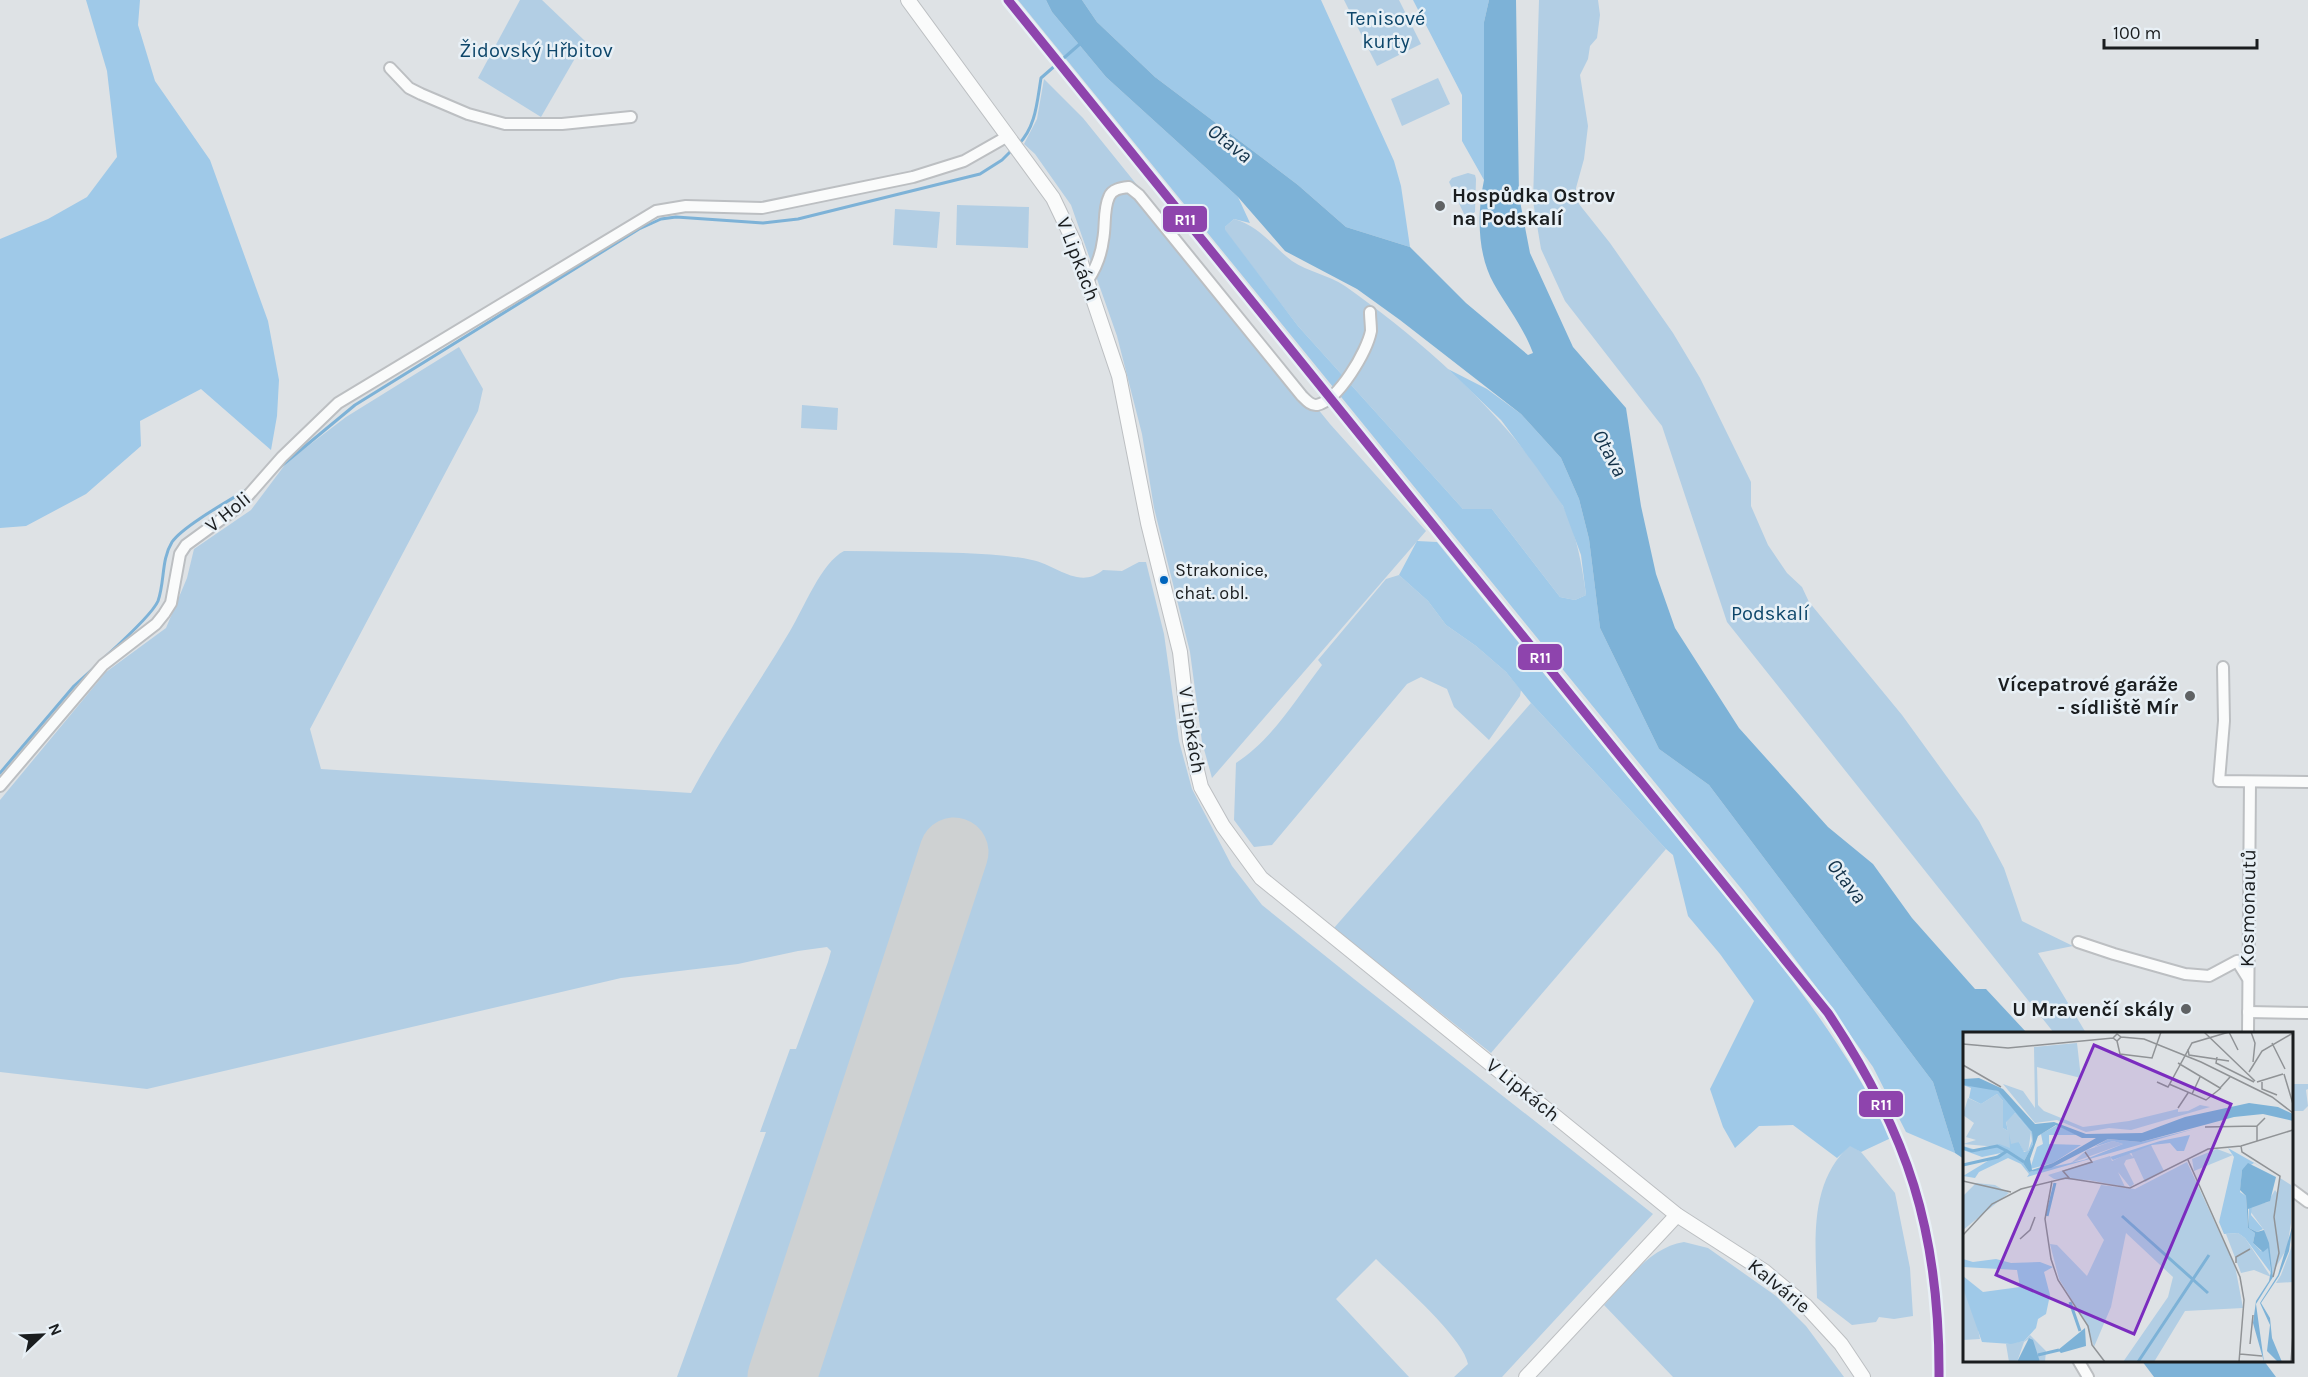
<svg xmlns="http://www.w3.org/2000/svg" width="2308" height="1377" font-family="Karla,sans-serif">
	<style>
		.green { fill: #b2cee4 }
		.forest { fill: #9fc9e8 }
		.water { fill: #7db2d7 }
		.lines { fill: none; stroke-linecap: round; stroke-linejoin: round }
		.stream { stroke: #7db2d7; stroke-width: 3 }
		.runway { stroke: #ced1d2; stroke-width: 69 }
		.minor-casing { stroke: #bcbfc2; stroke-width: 14 }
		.tertiary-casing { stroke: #bcbfc2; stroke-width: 16 }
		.minor { stroke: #fafbfb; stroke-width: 10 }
		.tertiary { stroke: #fafbfb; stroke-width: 14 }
		.rail-1-casing { stroke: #e8f0f6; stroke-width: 14 }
		.rail-1 { stroke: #8e44ad; stroke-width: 9 }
		.poi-dot { fill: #5f6264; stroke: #e8f0f6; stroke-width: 2 }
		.bus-dot { fill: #0065bd; stroke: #e8f0f6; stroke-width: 2 }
		.labels { text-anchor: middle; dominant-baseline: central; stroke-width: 5; stroke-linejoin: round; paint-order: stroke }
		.bus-label { font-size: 18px; fill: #1a1d1f; stroke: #e8f0f6; text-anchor: start }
		.park-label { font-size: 20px; fill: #0d466a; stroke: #e8f0f6 }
		.poi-label { font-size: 20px; font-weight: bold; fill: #1a1d1f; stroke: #e8f0f6; text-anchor: end }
		.street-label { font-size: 20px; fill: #1a1d1f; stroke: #e8f0f6 }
		.water-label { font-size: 21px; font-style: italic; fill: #133249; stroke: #e8f0f6 }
		.inset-river { fill: none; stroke: #7db2d7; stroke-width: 3 }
		.inset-road { fill: none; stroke: #909396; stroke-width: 1.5 }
		.view { fill: #7b2cbf; fill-opacity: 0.15; stroke: #7b2cbf; stroke-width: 3 }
		.inset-edge { fill: none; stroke: #1a1d1f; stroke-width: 3 }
		.line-badge { stroke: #e8f0f6; stroke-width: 2 }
		.badge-label { font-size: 16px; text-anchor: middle; font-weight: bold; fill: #fff }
	</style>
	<rect width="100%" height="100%" fill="#dee2e5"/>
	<!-- green -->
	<g class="green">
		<path d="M520 0H542L585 41 541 117 478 78Z"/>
		<path d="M1344 0H1399L1421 44 1377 66Z"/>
		<path d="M1539 0H1598L1600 15 1597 38 1590 46 1588 59 1580 75 1588 126 1584 159 1576 188V197L1579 204 1610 243 1673 333 1700 378 1751 482V506L1768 545 1787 573 1802 587 1809 602 1902 715 1979 821 2004 868 2022 921 2073 946 2038 953 2086 1033H2054L1727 622 1662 426 1565 301 1541 249 1533 201Z"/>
		<path d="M1438 78 1450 104 1402 126 1391 99Z"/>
		<path d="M1044 79 1083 118 1330 424 1426 531 1212 778 1202 742 1190 652 1154 508 1142 434 1117 336 1071 205 1035 154 1024 144 1037 119Z"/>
		<path d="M1468 173 1475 175 1476 179 1475 212 1468 217 1464 214 1449 182 1452 178Z"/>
		<path d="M957 205 1029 207 1028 248 956 245Z"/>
		<path d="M895 209 940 212 937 248 893 245Z"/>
		<path d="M1234 219C1261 227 1271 245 1292 261 1308 272 1329 275 1345 286 1413 334 1477 390 1528 455 1540 471 1555 489 1564 508 1577 536 1582 565 1586 595L1575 600 1560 597 1492 509H1463L1298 326 1226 232 1225 227Z"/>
		<path d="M459 347 483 389 478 411 310 729 321 769 691 793C721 737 758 685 790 631 804 608 821 563 844 551 884 551 923 552 963 553 986 554 1009 555 1032 560 1057 565 1079 590 1103 570L1122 571 1139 562H1146L1164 634 1179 741 1192 789 1232 866 1262 905 1354 979 1653 1214 1502 1377H1454L1468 1364C1463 1337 1398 1281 1376 1259L1336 1299 1409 1377H677L766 1132H760L790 1049H796L828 962 831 951 827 947 798 951 738 964 621 978 147 1089 0 1072V800L106 672 166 628 187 578 194 549 251 510 287 462 346 417Z"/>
		<path d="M802 405 838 408 837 430 801 428Z"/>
		<path d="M1399 575 1428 601 1446 625 1476 646 1506 672 1521 690 1520 696 1489 740 1454 707 1447 689 1421 677 1407 684 1272 845 1254 847 1234 820 1236 763C1272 740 1296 699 1322 665L1318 660 1386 579Z"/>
		<path d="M1531 703 1666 849 1491 1053 1334 928Z"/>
		<path d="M2292 1084H2308V1089L2306 1090 2308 1106 2303 1111H2292Z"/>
		<path d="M1850 1145 1861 1152 1895 1193 1910 1268 1913 1316 1894 1319 1879 1317 1876 1322 1852 1325 1817 1298C1816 1245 1807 1185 1850 1145Z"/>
		<path d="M1684 1242 1708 1248 1776 1296 1806 1326 1844 1377H1673L1604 1305C1626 1282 1650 1247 1684 1242Z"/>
	</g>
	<!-- forest -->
	<g class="forest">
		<path d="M86 0H140L138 25 155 81 210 160 268 321 279 380 277 416 271 450 201 389 140 421 141 446 86 494 26 526 0 528V239L48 219 87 197 117 157 107 71Z"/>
		<path d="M1018 0H1046L1052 12 1106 77 1238 197 1250 223 1234 219 1225 227 1226 231 1298 326 1463 509H1492L1560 597 1575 600 1586 595 1581 555 1563 506 1537 468 1501 420 1448 369 1487 389 1521 414 1561 458 1579 499 1589 539 1600 628 1659 749 1709 785 1933 1082 1955 1153 1906 1132 1873 1067 1814 984 1744 892Z"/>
		<path d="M1082 0H1321L1394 161 1401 186 1410 247 1346 227 1298 185 1155 77 1097 22Z"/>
		<path d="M1413 0H1489L1484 22V180L1462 141V95Z"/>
		<path d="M1417 541 1437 542C1518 642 1599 742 1681 842 1755 932 1841 1032 1891 1138L1861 1152 1850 1146 1837 1158 1793 1125 1759 1126 1735 1148 1723 1127 1710 1089 1754 1001 1720 954 1688 916 1673 855 1666 849 1531 703 1506 672 1476 646 1446 625 1428 601 1399 575Z"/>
	</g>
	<!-- water -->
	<g class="water">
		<path d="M1046 0H1082L1097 22 1155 77 1298 185 1346 227 1410 247 1466 303 1528 355 1533 353C1524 328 1507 307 1494 284 1477 254 1477 213 1484 180V22L1489 0H1516L1519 196 1530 253 1573 347 1626 408 1641 506 1656 574 1675 628 1739 728 1828 827 1873 864 1912 918 1975 989H1986L2027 1033 1964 1034V1159L1955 1153 1933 1082 1709 785 1659 749 1600 628 1589 539 1579 499 1561 458 1521 414 1400 320 1357 289 1285 251 1238 197 1106 77 1052 12Z"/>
		<path d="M2142 1361H2264L2276 1377H2154Z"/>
	</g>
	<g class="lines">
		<!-- stream -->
		<g class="stream">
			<path d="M1018 145C1036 127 1037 102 1041 78L1081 43"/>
			<path d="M274 472 355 405 639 229 661 219 676 217 763 223 798 219 980 174 1002 160 1013 149"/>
			<path d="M104 658C116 647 152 615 158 601 165 581 161 560 172 542 183 526 230 500 248 489"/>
			<path d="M0 773 74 686 97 665"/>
		</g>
		<!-- runway -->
		<path class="runway" d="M782 1377 954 852"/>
		<defs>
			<g id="minor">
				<path d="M390 68 409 88 421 94 468 114 505 124H562L631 117"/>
				<path d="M1088 280C1096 268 1101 256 1103 240 1106 226 1103 210 1109 197 1112 189 1121 188 1129 187L1139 195 1302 396C1306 400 1311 406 1317 405 1339 400 1367 351 1371 331 1371 325 1370 318 1370 312"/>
				<path d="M2223 667 2224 721 2219 781 2308 782"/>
				<path d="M0 786 103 665 156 624 164 614 171 603 180 554 186 545 238 507 282 457 338 403 656 211 686 206 762 208 913 177 964 161 1008 136"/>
				<path d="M2078 942 2114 954 2185 974 2209 976 2237 961 2247 977"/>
				<path d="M2248 1012 2308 1013"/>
				<path d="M2248 1034 2250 782"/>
				<path d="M2292 1190 2308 1202"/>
				<path d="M2078 1360 2088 1377"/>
			</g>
			<g id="tertiary">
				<path d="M908 0 1053 198 1074 242 1119 376 1148 523 1180 652 1190 741 1201 787 1223 826 1261 878 1677 1215 1764 1271 1806 1306 1841 1344 1863 1377"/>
				<path d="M1526 1377 1677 1215"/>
			</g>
		</defs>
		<!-- minor casing -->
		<use href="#minor" class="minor-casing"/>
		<!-- tertiary casing -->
		<use href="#tertiary" class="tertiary-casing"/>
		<!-- minor -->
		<use href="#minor" class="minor"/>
		<!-- tertiary -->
		<use href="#tertiary" class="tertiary"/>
		<defs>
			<path id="rail-1" d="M1008 0 1828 1013C1908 1133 1940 1232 1939 1377"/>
		</defs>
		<!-- rail-1 casing -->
		<use href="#rail-1" class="rail-1-casing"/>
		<!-- rail-1 -->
		<use href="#rail-1" class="rail-1"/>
	</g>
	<!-- markers -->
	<g class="poi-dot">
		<circle cx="1440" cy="206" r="6"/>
		<circle cx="2190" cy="696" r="6"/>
		<circle cx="2186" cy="1009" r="6"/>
	</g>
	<circle class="bus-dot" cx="1164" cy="580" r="5"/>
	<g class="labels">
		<!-- bus labels -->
		<g class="bus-label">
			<text x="1175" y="570">Strakonice,<tspan x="1175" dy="23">chat. obl.</tspan></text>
		</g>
		<!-- park labels -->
		<g class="park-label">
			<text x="1386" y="18">Tenisové<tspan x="1386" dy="23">kurty</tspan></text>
			<text x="536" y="50">Židovský Hřbitov</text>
			<text x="1770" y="613">Podskalí</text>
		</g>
		<!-- poi labels -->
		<g class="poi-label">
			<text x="1452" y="195" text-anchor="start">Hospůdka Ostrov<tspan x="1452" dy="23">na Podskalí</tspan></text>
			<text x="2178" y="684">Vícepatrové garáže<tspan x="2178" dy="23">- sídliště Mír</tspan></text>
			<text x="2174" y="1009">U Mravenčí skály</text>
		</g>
		<!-- street labels -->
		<g class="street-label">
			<text transform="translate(1078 259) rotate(69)">V Lipkách</text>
			<text transform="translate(228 512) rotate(-39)">V Holi</text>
			<text transform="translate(1192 730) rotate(81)">V Lipkách</text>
			<text transform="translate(2248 908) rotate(-89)">Kosmonautů</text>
			<text transform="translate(1523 1090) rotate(39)">V Lipkách</text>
			<text transform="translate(1779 1286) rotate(39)">Kalvárie</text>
		</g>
		<!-- water labels -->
		<g class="water-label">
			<text transform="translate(1230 143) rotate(38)">Otava</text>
			<text transform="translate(1610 453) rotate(62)">Otava</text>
			<text transform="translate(1847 881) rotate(52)">Otava</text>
		</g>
	</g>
	<!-- overview -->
	<g transform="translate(1963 1032)">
		<rect width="330" height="330" fill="#dee2e5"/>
		<path d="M114 11 118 46 74 35 75 73 81 79 120 95 166 89 215 77V80L225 79 237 73 247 75 168 98 146 96 123 100 94 88 72 91 40 52 60 59 72 76 71 15ZM34 62 40 69V96L45 99 43 89 52 81 68 100 65 120 60 119 56 110 47 116 0 112 13 108 3 105 11 91 0 83 5 66 18 72ZM150 109 160 112 108 131 124 118ZM188 113 201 139 182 150 171 126 163 128 161 132 171 152 167 155 155 140 162 155 125 148 91 147 85 143 147 124 149 129 166 121 170 125 168 120ZM254 117 270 123 231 139 229 127ZM224 130 272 234 280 276 222 279 191 330H160L205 265 210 245 163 201 148 275 131 315 123 291 96 247 87 212 94 213 124 244 141 208 124 183 138 153 172 157ZM317 146 328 153V191L324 216 309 242 301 198 287 179 289 174 305 170 312 158 315 162ZM13 151 32 153 46 161 0 198V164ZM275 201 282 206 308 245 291 238 278 241 263 202ZM330 211V250L313 251 318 243ZM0 256 12 283 17 307 0 308ZM67 303 83 319 82 330H77L67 306 61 310 54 330H46L43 312 61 309Z" fill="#b2cee4"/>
		<path d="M10 52 35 59 53 77 69 100 70 112 60 131 66 140 121 128 160 112 150 109 131 115 145 107 178 110 231 97 64 145 66 142 58 132 45 126 16 140 12 146 0 144 38 121 19 125 0 118V114L17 119 36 112 47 116 46 101 48 112 56 110 61 120 65 119 69 109 68 100 52 81 43 90 45 99 40 96V69L34 62 18 72 6 66 8 56 0 53ZM94 93 114 103H86V112L118 113 90 131 67 137 74 115 80 112 78 102ZM227 103 221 119H214L207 111 189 113 150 128 147 125 197 109ZM265 116 302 137 291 131 279 138 277 160 283 164 285 196 292 201 290 211 298 219 305 215 308 241 282 206 275 201 261 202 256 190 271 125ZM286 174H289L288 183 300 197 294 200 286 196ZM0 227 10 230 33 227 48 231 77 230 90 235 81 240 87 263 83 282 75 287 73 296 61 309 48 312 19 310 0 256V244L20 260 57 255 54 238 0 235Z" fill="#9fc9e8"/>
		<path d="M16 46 40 57 72 92 91 90 123 102 179 101 222 85 286 71 315 75 330 82V89L300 82 271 85 178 110 145 107 88 136 66 140 60 131 70 112 69 100 35 59 0 53V47ZM93 93 119 106H133L90 131 69 138 67 127 75 104ZM285 131 313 145 307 169 285 177 286 196 294 200 301 198 306 211 309 238 310 245 293 272 301 330 290 291 293 269 306 249 308 239 305 216 300 220 290 211 292 201 285 196 283 164 277 158 279 138ZM330 192 326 219 316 244 298 271 307 286 309 306 319 330H315L304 319 307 293 297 271 315 243ZM122 296 123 314 98 321 95 318ZM66 306 70 308 77 330H54Z" fill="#7db2d7" fill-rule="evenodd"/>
		<path class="inset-river" d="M0 116 9 119 34 114 44 119M0 133 35 125 44 119 61 130M84 184 92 151M159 184 245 261M107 270 117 299M75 323 96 318M175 330 246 223"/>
		<path class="inset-road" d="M241 0 292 49M266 0 275 18M288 0 292 11 290 30M158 5 181 7 238 30 309 65 330 81M154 9 157 22 189 26 198 0M309 11 322 37M0 12 45 16 150 6 154 9 158 5 154 2 150 6M225 17 226 23 266 29M254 25 253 31 291 50M215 31 257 56 267 45M0 33 38 55M286 40 299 19 330 1M321 42 330 72M194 50 205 55 229 11 266 0M294 50 320 42M299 50V57L314 63M206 52 243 68 258 56M229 62 237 45M215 76 225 61M242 95 294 94M294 109V94L302 86M278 114 279 120 317 144 311 185 316 221 310 245M225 128 277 245 281 268 276 330M107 147 100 139 129 130 122 120M0 149 48 160M89 149 82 187 88 227 95 248 125 294 129 313 142 330M0 203 29 172 58 157 103 146 167 156 245 117 278 114 330 98M57 207 67 198 72 185M273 231V225L287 217M287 312 290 283M277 322 299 324M328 330 330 302"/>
		<path class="view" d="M131 13 268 72 171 302 33 243Z"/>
		<rect width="330" height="330" class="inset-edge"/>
	</g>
	<g class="line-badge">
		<rect x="1162" y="205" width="46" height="28" rx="6" fill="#8e44ad"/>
		<rect x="1517" y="643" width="46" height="28" rx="6" fill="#8e44ad"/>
		<rect x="1858" y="1090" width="46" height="28" rx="6" fill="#8e44ad"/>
	</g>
	<g class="badge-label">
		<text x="1185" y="225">R11</text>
		<text x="1540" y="663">R11</text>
		<text x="1881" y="1110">R11</text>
	</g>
	<!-- north arrow -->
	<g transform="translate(42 1335) rotate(67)" stroke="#e8f0f6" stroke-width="4.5" paint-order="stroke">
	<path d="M0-4.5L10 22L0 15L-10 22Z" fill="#1a1d1f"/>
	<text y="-9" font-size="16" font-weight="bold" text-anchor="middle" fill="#1a1d1f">N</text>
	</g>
	<!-- scale -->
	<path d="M2104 39v9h153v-9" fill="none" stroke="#1a1d1f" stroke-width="3"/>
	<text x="2113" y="39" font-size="18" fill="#1a1d1f" stroke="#e8f0f6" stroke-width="4.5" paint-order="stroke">100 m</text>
</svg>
